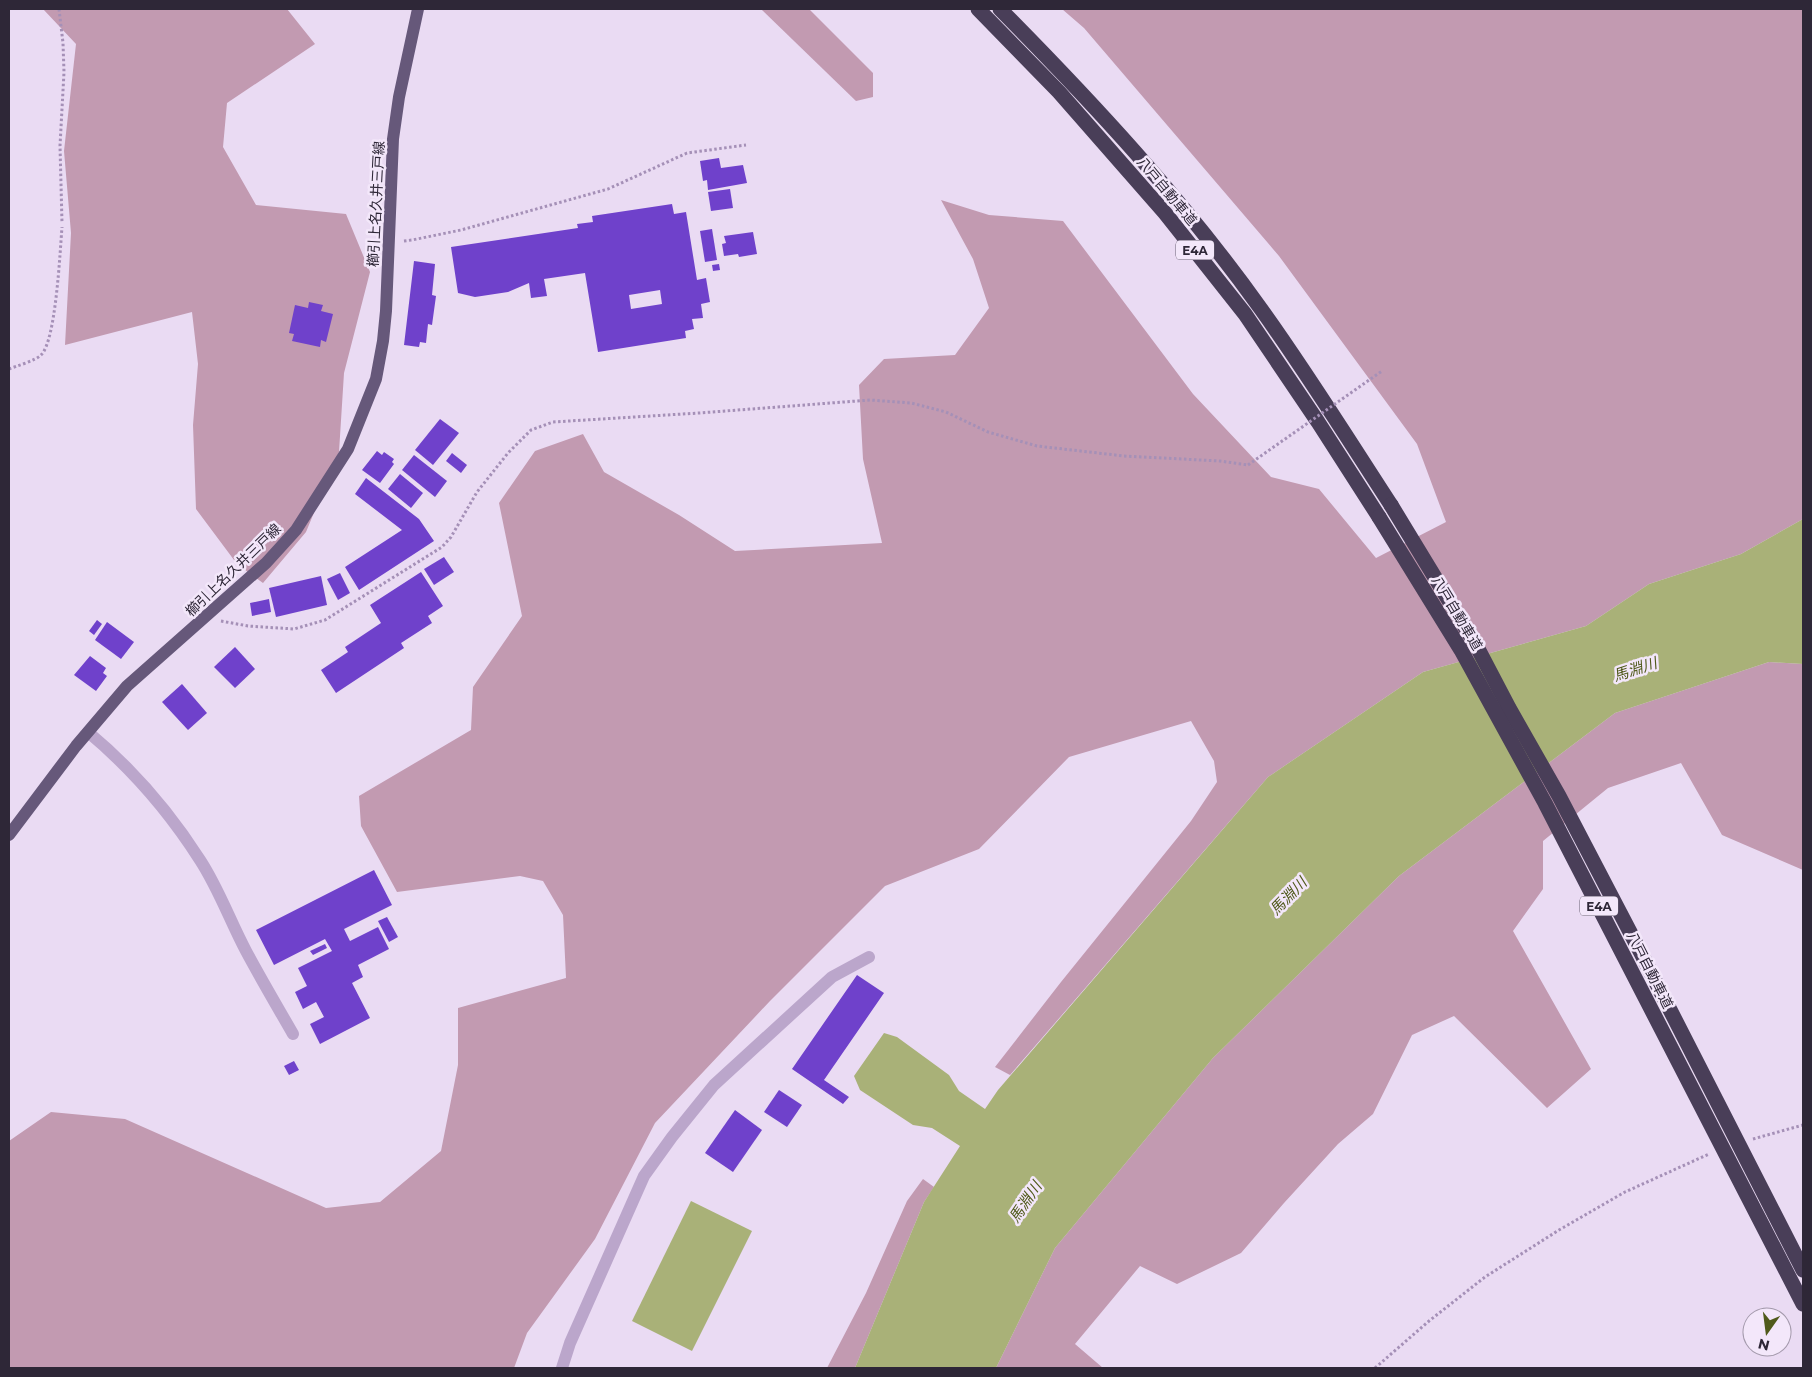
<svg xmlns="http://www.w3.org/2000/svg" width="1812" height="1377" font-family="Montserrat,'Noto Sans JP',sans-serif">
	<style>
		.green { fill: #c29ab1 }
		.water { fill: #a9b178 }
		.building { fill: #6f41cb; fill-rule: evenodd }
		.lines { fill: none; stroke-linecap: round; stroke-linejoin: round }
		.path { stroke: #a590b7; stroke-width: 3; stroke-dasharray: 2.5 2.5; stroke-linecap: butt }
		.minor { stroke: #bba6cb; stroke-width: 12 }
		.major { stroke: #66587a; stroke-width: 12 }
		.highway { stroke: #493e58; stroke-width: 15 }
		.path-bridge { stroke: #a590b7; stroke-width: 3; stroke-dasharray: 2.5 2.5; stroke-linecap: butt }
		.highway-bridge { stroke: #493e58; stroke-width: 15 }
		.labels { text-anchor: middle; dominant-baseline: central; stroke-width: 5; stroke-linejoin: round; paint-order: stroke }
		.shield { fill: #f3e7fa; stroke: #696172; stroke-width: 1 }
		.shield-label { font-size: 12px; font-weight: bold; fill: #2e2737 }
		.street-label { font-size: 14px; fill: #2e2737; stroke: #f3e7fa }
		.water-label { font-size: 15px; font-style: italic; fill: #505a1b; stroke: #f3e7fa }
	</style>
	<rect width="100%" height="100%" fill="#eadbf3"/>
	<!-- green -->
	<g class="green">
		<path d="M43 9H287L315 44 227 103 223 147 256 205 346 214 370 272 344 373 339 452 306 532 263 583 237 564 196 509 193 425 198 364 192 312 65 345 71 233 64 151 76 44Z"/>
		<path d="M761 9H809L873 73V97L856 101Z"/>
		<path d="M1062 9H1803V519L1741 554 1649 584 1586 626 1423 672 1268 777 1010 1075 995 1067 1061 982 1191 821 1217 782 1214 761 1191 721 1069 757 979 849 885 886 770 1001 655 1123 595 1239 527 1333 514 1368H9V1141L51 1112 125 1119 326 1208 380 1202 441 1151 458 1065V1008L566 978 563 915 543 881 520 876 397 892 361 826 359 796 471 730 473 687 522 616 499 503 535 451 583 434 604 472 679 515 735 551 882 543 863 459 859 385 884 359 955 355 989 308 973 259 941 200 989 215 1063 221 1193 394 1271 477 1319 489 1376 558 1446 522 1417 444 1279 256 1084 28Z"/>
		<path d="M1769 662 1803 664V870L1722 835 1681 763 1608 788 1543 841V889L1513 931 1591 1069 1547 1108 1454 1016 1412 1035 1373 1114 1338 1144 1284 1203 1241 1253 1177 1284 1140 1266 1075 1344 1103 1368H996L1055 1248 1213 1058 1399 876 1615 713Z"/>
		<path d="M923 1179 934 1187 924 1202 855 1368H827L866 1293 907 1201Z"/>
	</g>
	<!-- water -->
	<g class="water">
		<path d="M1803 519V664L1769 662 1615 713 1399 876 1213 1058 1055 1248 996 1368H855L924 1202 960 1146 932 1128 913 1125 860 1090 854 1076 884 1033 897 1037 949 1075 959 1091 985 1109 998 1090 1268 777 1423 672 1586 626 1649 584 1741 554Z"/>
		<path d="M691 1201 752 1231 692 1351 632 1321Z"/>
	</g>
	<!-- building -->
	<g class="building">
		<path d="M719 158 721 168 743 165 747 183 708 190 707 180 703 181 700 161Z"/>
		<path d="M730 189 733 208 711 211 708 192Z"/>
		<path d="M672 204 674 214 686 212 697 280 706 278 710 302 701 304 703 318 692 319 694 329 685 331 686 338 598 352 585 273 544 279 547 296 531 298 529 283 508 292 475 297 458 293 451 247 578 228 577 224 593 222 592 216ZM660 290 662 304 631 309 629 295Z"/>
		<path d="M712 229 717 260 705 262 700 231Z"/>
		<path d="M753 232 757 254 739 257 738 254 724 256 722 244 726 243 724 236Z"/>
		<path d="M414 261 435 264 432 295 436 296 432 325 428 324 426 343 420 342 419 347 404 345Z"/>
		<path d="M719 264 720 270 713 271 712 265Z"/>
		<path d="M309 302 323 305 321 311 333 314 326 342 321 340 320 347 292 341 294 334 289 333 295 305 308 308Z"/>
		<path d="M440 419 459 433 433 465 415 450Z"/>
		<path d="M377 451 382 455 384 452 394 459 392 462 394 464 380 483 362 470Z"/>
		<path d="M452 453 467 465 461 473 446 461Z"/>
		<path d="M414 455 447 481 435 497 402 470Z"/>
		<path d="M400 474 423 493 411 508 388 489Z"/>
		<path d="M366 478 419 519 434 541 359 590 345 567 402 530 355 494Z"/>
		<path d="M444 557 454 572 434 585 424 569Z"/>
		<path d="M421 572 443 606 428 616 432 623 401 643 404 648 336 693 321 670 348 652 345 647 381 623 370 605Z"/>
		<path d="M340 573 350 593 338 600 327 579Z"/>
		<path d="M321 576 327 605 276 617 269 588Z"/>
		<path d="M269 599 271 612 252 616 250 603Z"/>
		<path d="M97 620 102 624 94 635 89 631Z"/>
		<path d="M107 622 134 642 121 659 95 640Z"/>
		<path d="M235 647 255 669 235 688 214 667Z"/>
		<path d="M90 656 106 668 103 673 107 676 96 691 74 675Z"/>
		<path d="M182 684 207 713 188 730 162 702Z"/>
		<path d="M374 870 392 905 344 929 350 941 378 927 389 949 358 965 363 977 352 983 370 1018 320 1044 310 1024 324 1017 316 1002 303 1009 295 992 307 986 298 968 332 951 325 939 274 965 256 930Z"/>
		<path d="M387 917 398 937 389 942 378 921Z"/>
		<path d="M325 944 327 948 313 955 310 951Z"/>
		<path d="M857 975 884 993 824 1080 849 1097 843 1104 792 1069Z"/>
		<path d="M294 1061 299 1070 289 1075 284 1066Z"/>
		<path d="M779 1090 802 1105 787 1127 764 1112Z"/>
		<path d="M735 1110 762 1130 733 1172 705 1153Z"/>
	</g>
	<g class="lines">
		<!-- path -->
		<g class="path">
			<path d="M59 9 63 43 64 72 60 146 62 223"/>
			<path d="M404 241 412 240 461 230 608 189 687 153 746 145"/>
			<path d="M9 369C16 366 35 361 41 355 56 341 60 251 62 227"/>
			<path d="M221 621 248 626 294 629 325 620 442 547 451 537 477 492 508 453 531 430 553 422 699 413 870 400 911 403 946 412 988 432 1037 446 1124 456 1220 461 1248 465"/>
			<path d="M1753 1139 1803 1125"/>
			<path d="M1375 1368 1429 1321 1485 1277 1559 1230 1625 1192 1709 1154"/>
		</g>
		<!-- minor -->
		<g class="minor">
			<path d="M88 732C130 767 170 813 200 860 219 889 230 921 246 951 261 979 277 1006 293 1034"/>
			<path d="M562 1368 570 1343 644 1176 672 1137 714 1085 832 977 869 957"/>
		</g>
		<!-- major -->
		<path class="major" d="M9 835 76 746 127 686 266 563 296 530 348 449 376 379 383 341 386 311 393 139 399 97 418 9"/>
		<!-- highway -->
		<g class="highway">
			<path d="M978 9 1059 92 1165 213 1245 314 1318 422 1379 517"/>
			<path d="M1000 9C1093 103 1184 201 1261 309 1307 373 1348 439 1391 505"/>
		</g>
		<!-- path-bridge -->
		<path class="path-bridge" d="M1248 465 1382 371"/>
		<!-- highway-bridge -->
		<g class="highway-bridge">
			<path d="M1391 505 1476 645 1509 708 1559 796 1641 953 1803 1270"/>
			<path d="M1379 517 1461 650 1545 803 1803 1304"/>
		</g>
	</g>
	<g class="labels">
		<!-- shield labels -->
		<g class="shield">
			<rect x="1176" y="240.5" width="38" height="19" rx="4"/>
			<rect x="1580" y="896.5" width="38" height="19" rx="4"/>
		</g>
		<g class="shield-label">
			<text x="1195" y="250">E4A</text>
			<text x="1599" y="906">E4A</text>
		</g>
		<!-- street labels -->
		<g class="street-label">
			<text transform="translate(1167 191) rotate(50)">八戸自動車道</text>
			<text transform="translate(376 204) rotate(-87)">櫛引上名久井三戸線</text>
			<text transform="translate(233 570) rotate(-44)">櫛引上名久井三戸線</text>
			<text transform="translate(1457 613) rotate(59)">八戸自動車道</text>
			<text transform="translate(1650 970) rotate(63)">八戸自動車道</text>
		</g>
		<!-- water labels -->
		<g class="water-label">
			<text transform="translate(1635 669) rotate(-18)">馬淵川</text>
			<text transform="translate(1288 896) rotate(-46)">馬淵川</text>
			<text transform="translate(1025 1202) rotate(-56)">馬淵川</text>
		</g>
	</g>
	<!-- border -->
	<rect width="1812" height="1377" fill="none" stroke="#2e2737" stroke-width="20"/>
	<!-- north arrow -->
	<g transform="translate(1767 1332) rotate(194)"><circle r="24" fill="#f3e7fa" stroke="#a49aac"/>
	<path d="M0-4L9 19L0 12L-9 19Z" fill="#505a1b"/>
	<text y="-8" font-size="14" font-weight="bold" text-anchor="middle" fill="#2e2737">N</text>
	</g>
</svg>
